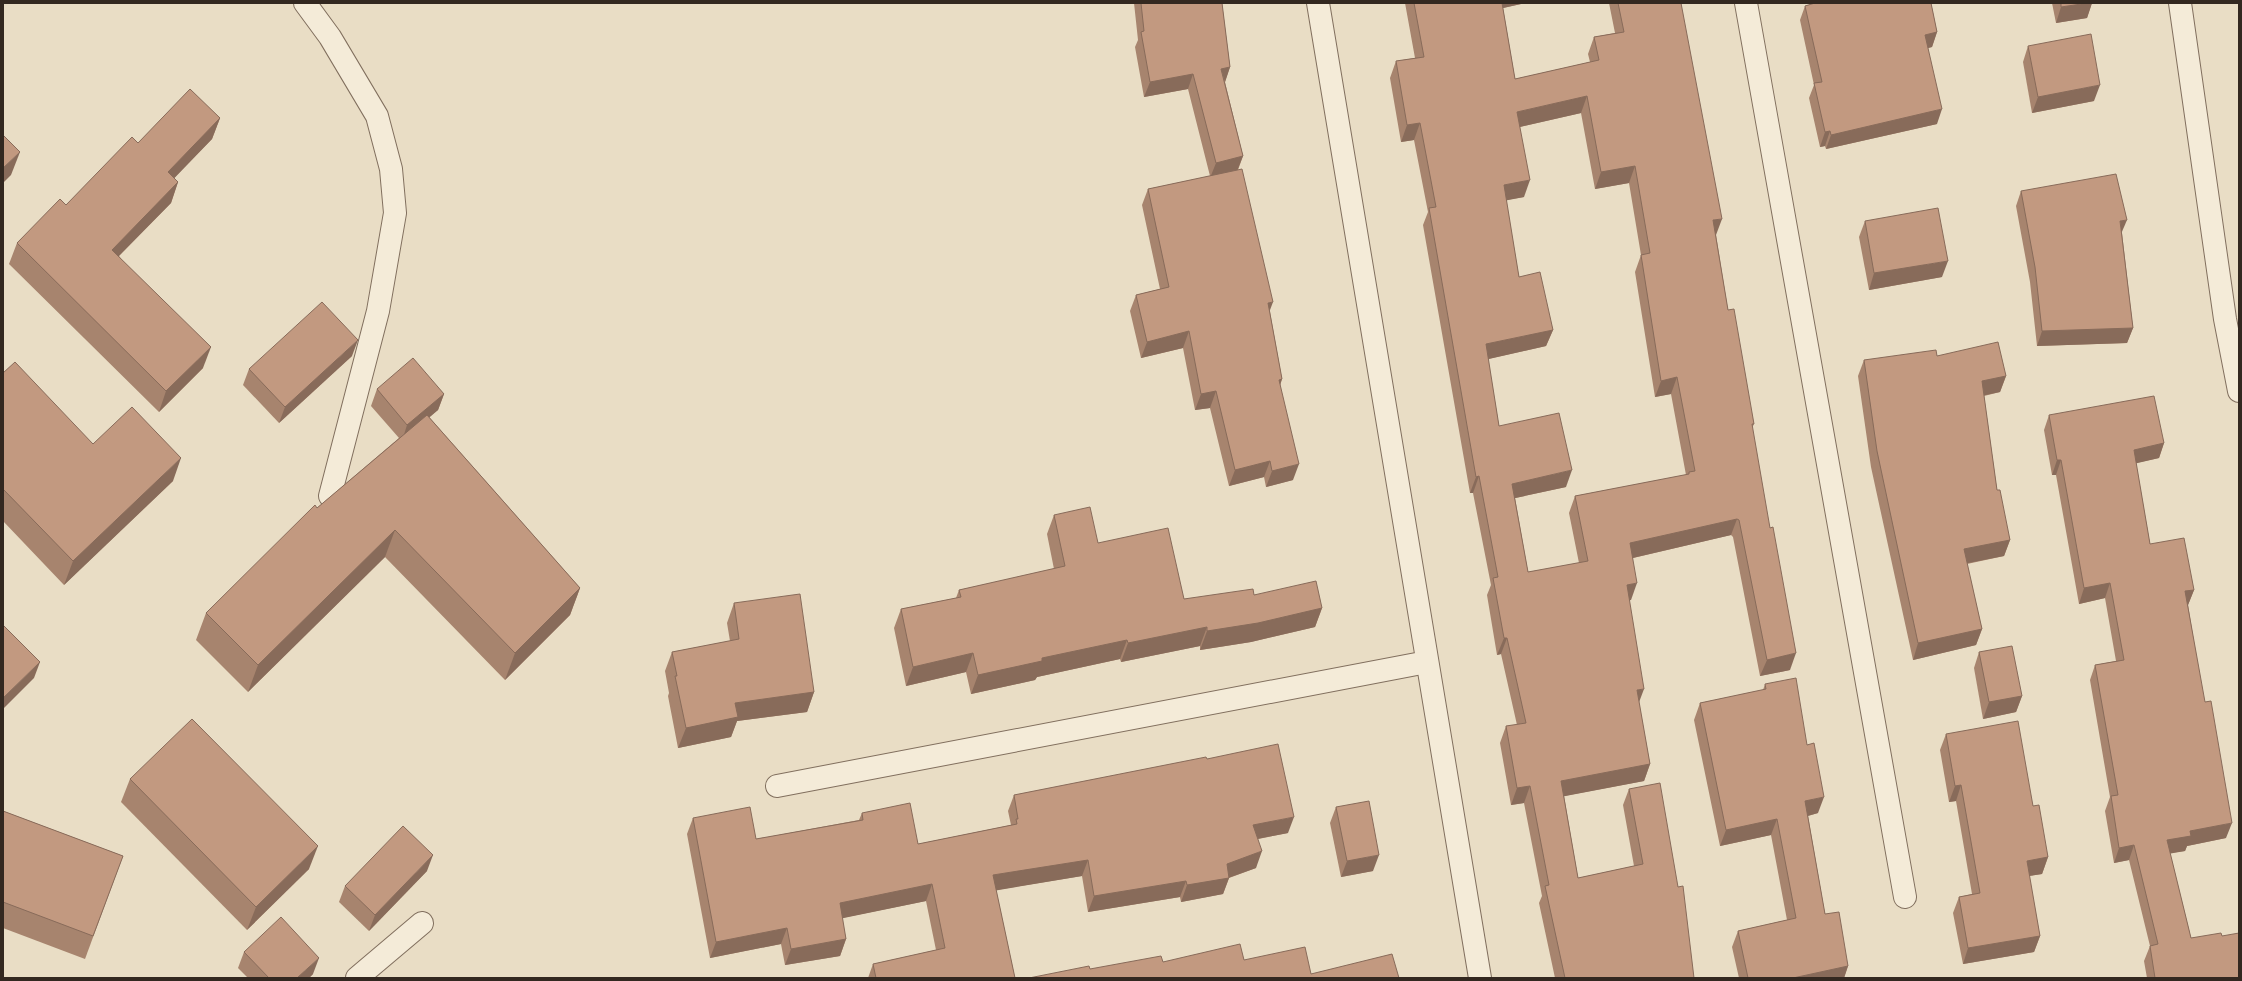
<svg xmlns="http://www.w3.org/2000/svg" width="2242" height="981" font-family="'Noto Serif',serif">
	<style>
		.lines { fill: none; stroke-linecap: round; stroke-linejoin: round }
		.street-casing { stroke: #816f5e; stroke-width: 24 }
		.street { stroke: #f4ebd8; stroke-width: 22 }
		.wall { fill: #a7846e; fill-rule: evenodd }
		.shaded-wall { fill: #886b5a }
		.building { fill: #c29980; stroke: #886b5a; fill-rule: evenodd }
	</style>
	<rect width="100%" height="100%" fill="#e9ddc5"/>
	<g class="lines">
		<defs>
			<g id="street">
				<path d="M305 3 330 37 377 116 391 169 395 213 378 311 330 496"/>
				<path d="M1318 3 1480 978"/>
				<path d="M1746 3 1905 897"/>
				<path d="M2180 3 2225 319 2239 391"/>
				<path d="M777 786 1427 662"/>
				<path d="M357 978 422 923"/>
			</g>
		</defs>
		<!-- street casing -->
		<use href="#street" class="street-casing"/>
		<!-- street -->
		<use href="#street" class="street"/>
	</g>
	<!-- wall -->
	<g class="wall">
		<path d="M1134 3H1222L1230 67 1225 82 1243 156 1238 170 1270 312 1282 379 1280 386 1293 480 1266 487 1264 477 1229 486 1210 408 1195 410 1183 348 1141 358 1130 311 1136 295 1160 289 1142 205 1148 189 1210 176 1188 89 1144 97 1135 47 1138 40Z"/>
		<path d="M1405 3H1522L1521 4 1503 8 1515 79 1590 62 1588 54 1594 37 1615 33 1609 3H1681L1716 235 1728 310 1754 424 1752 428 1790 670 1760 676 1733 537 1731 535 1633 558 1631 600H1629L1639 703 1650 764 1644 781 1564 796 1578 878 1634 866 1623 805 1629 789 1678 887 1694 978H1555L1539 903 1542 896 1524 803 1511 805 1500 743 1506 726 1517 725 1501 654 1497 655 1487 595 1491 585 1473 493H1470L1423 225 1428 212 1414 140 1401 142 1390 78 1396 61 1415 58ZM1581 113 1595 189 1629 183 1641 255 1635 272 1655 397 1671 394 1686 475 1575 496 1569 513 1579 563 1528 572 1515 498 1566 487 1499 426 1488 359 1546 346 1553 330 1519 277 1506 200 1524 197 1520 127Z"/>
		<path d="M1812 3H1931L1937 32 1932 47 1928 48 1937 124 1826 149 1825 146 1820 147 1809 98 1814 85 1800 20 1805 6 1812 4Z"/>
		<path d="M2052 3H2092L2087 18 2056 23Z"/>
		<path d="M2028 46 2094 101 2032 113 2023 62Z"/>
		<path d="M220 118 212 139 174 178 178 182 171 203 119 256 203 368 159 412 9 264 17 243 66 205 138 143Z"/>
		<path d="M2021 191 2122 233 2133 328 2127 343 2037 346 2030 282 2016 206Z"/>
		<path d="M1865 221 1942 277 1869 290 1859 237Z"/>
		<path d="M352 356 279 423 243 385 249 369Z"/>
		<path d="M1937 356 2006 376 2000 392 1984 396 1997 490 2010 540 2004 556 1967 564 1982 629 1976 645 1913 660 1871 467 1858 376 1864 360Z"/>
		<path d="M3 373 93 444 173 481 64 585 3 521Z"/>
		<path d="M377 389 444 394 438 410 429 417 580 588 570 615 505 680 385 557 248 692 196 640 206 613 317 508 399 438 371 406Z"/>
		<path d="M2049 415 2164 443 2159 458 2136 463 2150 544 2194 590 2188 605 2226 838 2187 846 2185 851 2170 853 2191 938 2222 936 2239 978H2147L2144 961 2150 946 2129 860 2114 863 2105 811 2110 797 2090 680 2095 665 2116 661 2105 598 2079 604 2056 475H2052L2044 430Z"/>
		<path d="M1054 515 1184 599 1254 595 1322 608 1315 627 1251 642 1200 650V646L1121 662 1120 659 1037 677 1035 680 971 694 966 672 906 686 894 628 901 609 956 598 959 590 1054 569 1047 534Z"/>
		<path d="M734 603 814 692 807 712 737 721 731 737 678 748 668 696 669 693 665 671 672 652 730 641 727 623Z"/>
		<path d="M1979 652 2022 696 2016 712 1983 719 1974 668Z"/>
		<path d="M1765 684 1818 813 1808 816 1825 914 1848 966 1844 978H1739L1732 947 1738 931 1787 920 1771 835 1720 846 1694 720 1700 703 1763 690Z"/>
		<path d="M1946 734 2033 806 2048 857 2042 874 2029 876 2040 936 2034 952 1963 964 1953 913 1959 897 1972 894 1956 801 1949 802 1940 750Z"/>
		<path d="M1207 759 1288 833 1258 839 1256 868 1229 878 1223 894 1181 902 1180 897 1088 912 1082 876 996 890 1015 978H868L873 964 936 950 926 901 842 918 846 939 840 956 785 965 781 944 710 958 687 834 693 818 756 839 859 820 862 813 918 844 1011 825 1008 811 1014 795Z"/>
		<path d="M130 779 309 869 247 930 121 802Z"/>
		<path d="M1336 807 1373 871 1341 877 1330 823Z"/>
		<path d="M3 811 123 856 85 959 3 928Z"/>
		<path d="M427 871 369 931 339 902 345 886Z"/>
		<path d="M244 952 313 974 309 978H248L238 968Z"/>
	</g>
	<!-- shaded-wall -->
	<g class="shaded-wall">
		<path d="M1497 3H1522L1521 4 1494 10Z"/>
		<path d="M2088 3H2092L2087 18 2056 23 2061 7Z"/>
		<path d="M1937 32 1932 47 1920 50 1925 35Z"/>
		<path d="M1230 67 1225 82 1221 69Z"/>
		<path d="M1193 74 1188 89 1144 97 1150 82Z"/>
		<path d="M2100 85 2094 101 2032 113 2038 97Z"/>
		<path d="M1587 96 1581 113 1511 129 1517 112Z"/>
		<path d="M1942 109 1937 124 1826 149 1831 135Z"/>
		<path d="M220 118 212 139 160 193 168 172Z"/>
		<path d="M1420 123 1414 140 1401 142 1407 125Z"/>
		<path d="M1830 131 1825 146 1820 147 1825 132Z"/>
		<path d="M20 152 11 175 3 183V168Z"/>
		<path d="M1243 156 1237 171 1210 178 1216 163Z"/>
		<path d="M1635 166 1629 183 1595 189 1601 172Z"/>
		<path d="M1530 180 1524 197 1498 202 1504 185Z"/>
		<path d="M178 182 171 203 104 271 112 250Z"/>
		<path d="M1722 219 1716 235 1707 237 1713 220Z"/>
		<path d="M2127 220 2121 234 2120 221Z"/>
		<path d="M1948 261 1942 277 1869 290 1874 273Z"/>
		<path d="M1273 302 1267 318 1268 303Z"/>
		<path d="M2133 328 2127 343 2037 346 2042 331Z"/>
		<path d="M1553 330 1546 346 1480 361 1486 344Z"/>
		<path d="M1189 331 1183 348 1141 358 1147 342Z"/>
		<path d="M358 340 352 356 279 423 285 407Z"/>
		<path d="M211 347 203 368 159 412 166 391Z"/>
		<path d="M2006 376 2000 392 1976 397 1982 381Z"/>
		<path d="M1677 377 1671 394 1655 397 1661 381Z"/>
		<path d="M1282 379 1276 395 1279 380Z"/>
		<path d="M1216 391 1210 408 1195 410 1201 394Z"/>
		<path d="M444 394 438 410 402 441 407 425Z"/>
		<path d="M2164 443 2159 458 2129 465 2134 450Z"/>
		<path d="M181 458 173 481 64 585 73 561Z"/>
		<path d="M2057 460H2061L2056 475H2052Z"/>
		<path d="M1270 461 1264 477 1229 486 1235 470Z"/>
		<path d="M1299 464 1293 480 1266 487 1272 471Z"/>
		<path d="M1572 470 1566 487 1506 500 1512 484Z"/>
		<path d="M1479 476 1473 493H1470L1476 477Z"/>
		<path d="M1737 519 1731 535 1624 560 1630 543Z"/>
		<path d="M395 530 385 557 248 692 258 665Z"/>
		<path d="M2010 540 2004 556 1958 565 1964 549Z"/>
		<path d="M1637 583 1631 600 1621 602 1627 585Z"/>
		<path d="M2110 583 2105 598 2079 604 2084 588Z"/>
		<path d="M580 588 570 615 505 680 515 653Z"/>
		<path d="M2194 590 2188 605 2180 607 2185 591Z"/>
		<path d="M1322 608 1315 627 1251 642 1200 650 1207 631Z"/>
		<path d="M1207 627 1200 646 1121 662 1128 643Z"/>
		<path d="M1982 629 1976 645 1913 660 1918 643Z"/>
		<path d="M1504 638H1507L1501 654 1497 655Z"/>
		<path d="M1127 640 1120 659 1037 677 1035 680 971 694 978 675 1042 658Z"/>
		<path d="M973 653 966 672 906 686 913 667Z"/>
		<path d="M1796 653 1790 670 1760 676 1767 660Z"/>
		<path d="M40 662 34 678 3 709V698Z"/>
		<path d="M1644 689 1638 705 1637 690Z"/>
		<path d="M814 692 807 712 737 721 731 737 678 748 686 728 735 703Z"/>
		<path d="M2022 696 2016 712 1983 719 1989 702Z"/>
		<path d="M1650 764 1644 781 1555 798 1561 781Z"/>
		<path d="M1961 785 1956 801 1949 802 1955 786Z"/>
		<path d="M1530 786 1524 803 1511 805 1517 788Z"/>
		<path d="M1824 797 1818 813 1800 818 1805 801Z"/>
		<path d="M1294 817 1288 833 1247 841 1253 825Z"/>
		<path d="M1777 819 1771 835 1720 846 1726 830Z"/>
		<path d="M2232 823 2226 838 2187 846 2185 851 2162 855 2167 840 2190 831Z"/>
		<path d="M2134 845 2129 860 2114 863 2119 848Z"/>
		<path d="M318 846 309 869 247 930 256 907Z"/>
		<path d="M1262 851 1256 868 1228 878H1229L1223 894 1181 902 1187 885 1227 864Z"/>
		<path d="M433 855 427 871 369 931 375 915Z"/>
		<path d="M1379 855 1373 871 1341 877 1347 861Z"/>
		<path d="M2048 857 2042 874 2021 877 2027 861Z"/>
		<path d="M1088 860 1082 876 987 892 993 875Z"/>
		<path d="M1186 881 1180 897 1088 912 1094 896Z"/>
		<path d="M932 884 926 901 834 920 840 903Z"/>
		<path d="M787 928 781 944 710 958 716 942Z"/>
		<path d="M2040 936 2034 952 1963 964 1968 948Z"/>
		<path d="M846 939 840 956 785 965 791 949Z"/>
		<path d="M319 958 313 974 309 978H297Z"/>
		<path d="M1848 966 1844 978H1793Z"/>
	</g>
	<!-- building -->
	<g class="building">
		<path d="M1141 3H1222L1230 67 1221 69 1243 156 1216 163 1193 74 1150 82 1141 32 1144 31Z"/>
		<path d="M1414 3H1502L1515 79 1599 60 1594 37 1624 32 1618 3H1681L1722 219 1713 220 1728 310 1734 309 1754 424H1752L1770 528 1773 527 1796 653 1767 660 1739 520 1737 519 1630 543 1637 583 1627 585 1644 689 1637 690 1650 764 1561 781 1578 878 1643 864 1629 789 1660 783 1678 887 1683 886 1694 978H1565L1545 886 1549 885 1530 786 1517 788 1506 726 1526 723 1507 638H1504L1493 578 1498 577 1479 476 1476 477 1429 208 1436 207 1420 123 1407 125 1396 61 1424 57ZM1587 96 1601 172 1635 166 1650 253 1641 255 1661 381 1677 377 1695 471 1689 472V474L1575 496 1588 561 1528 572 1512 484 1572 470 1559 413 1499 426 1486 344 1553 330 1540 272 1519 277 1504 185 1530 180 1517 112Z"/>
		<path d="M1815 3H1931L1937 32 1925 35 1942 109 1831 135 1830 131 1825 132 1814 83 1822 82 1805 6Z"/>
		<path d="M2061 3H2088L2061 7Z"/>
		<path d="M2091 34 2100 85 2038 97 2028 46Z"/>
		<path d="M190 89 220 118 168 172 178 182 112 250 211 347 166 391 17 243 60 199 66 205 132 137 138 143Z"/>
		<path d="M3 135 20 152 3 168Z"/>
		<path d="M1242 169 1273 302 1268 303 1282 379 1279 380 1299 464 1272 471 1270 461 1235 470 1216 391 1201 394 1189 331 1147 342 1136 295 1169 287 1148 189Z"/>
		<path d="M2116 174 2127 220 2120 221 2133 328 2042 331 2035 267 2021 191Z"/>
		<path d="M1938 208 1948 261 1874 273 1865 221Z"/>
		<path d="M322 302 358 340 285 407 249 369Z"/>
		<path d="M1998 342 2006 376 1982 381 1997 490H2000L2010 540 1964 549 1982 629 1918 643 1877 451 1864 360 1936 350 1937 356Z"/>
		<path d="M413 358 444 394 407 425 377 389Z"/>
		<path d="M15 362 93 444 132 407 181 458 73 561 3 489V373Z"/>
		<path d="M2154 396 2164 443 2134 450 2150 544 2184 538 2194 590 2185 591 2205 702 2211 701 2232 823 2190 831 2191 836 2167 840 2191 938 2221 933 2222 936 2239 933V978H2155L2150 946 2158 944 2134 845 2119 848 2111 796 2118 795 2095 665 2124 660 2110 583 2084 588 2061 460H2057L2049 415Z"/>
		<path d="M427 415 580 588 515 653 395 530 258 665 206 613 315 505 317 508Z"/>
		<path d="M1090 507 1098 543 1168 528 1184 599 1253 589 1254 595 1316 581 1322 608 1258 623 1207 631V627L1128 643 1127 640 1042 658V661L978 675 973 653 913 667 901 609 961 597 959 590 1065 566 1054 515Z"/>
		<path d="M800 594 814 692 735 703 738 717 686 728 675 676H677L672 652 739 639 734 603Z"/>
		<path d="M3 625 40 662 3 698Z"/>
		<path d="M2012 646 2022 696 1989 702 1979 652Z"/>
		<path d="M1796 678 1807 745 1814 743 1824 797 1805 801 1825 914 1839 912 1848 966 1793 978H1748L1738 931 1796 918 1777 819 1726 830 1700 703 1766 689 1765 684Z"/>
		<path d="M192 719 318 846 256 907 130 779Z"/>
		<path d="M2018 721 2033 806 2039 805 2048 857 2027 861 2040 936 1968 948 1959 897 1980 893 1961 785 1955 786 1946 734Z"/>
		<path d="M1278 744 1294 817 1253 825 1262 851 1227 864 1229 878 1187 885 1186 881 1094 896 1088 860 993 875 1015 978H876L873 964 945 948 932 884 840 903 846 939 791 949 787 928 716 942 693 818 750 807 756 839 863 820 862 813 910 803 918 844 1017 824 1016 819H1018L1014 795 1206 757 1207 759Z"/>
		<path d="M1369 801 1379 855 1347 861 1336 807Z"/>
		<path d="M3 811 123 856 93 936 3 902Z"/>
		<path d="M403 826 433 855 375 915 345 886Z"/>
		<path d="M281 917 319 958 297 978H269L244 952Z"/>
		<path d="M1240 944 1244 960 1305 947 1311 974 1392 954 1399 978H1029L1089 966 1090 969 1161 956 1163 962Z"/>
	</g>
	<!-- border -->
	<rect width="2242" height="981" fill="none" stroke="#332820" stroke-width="8"/>
</svg>
